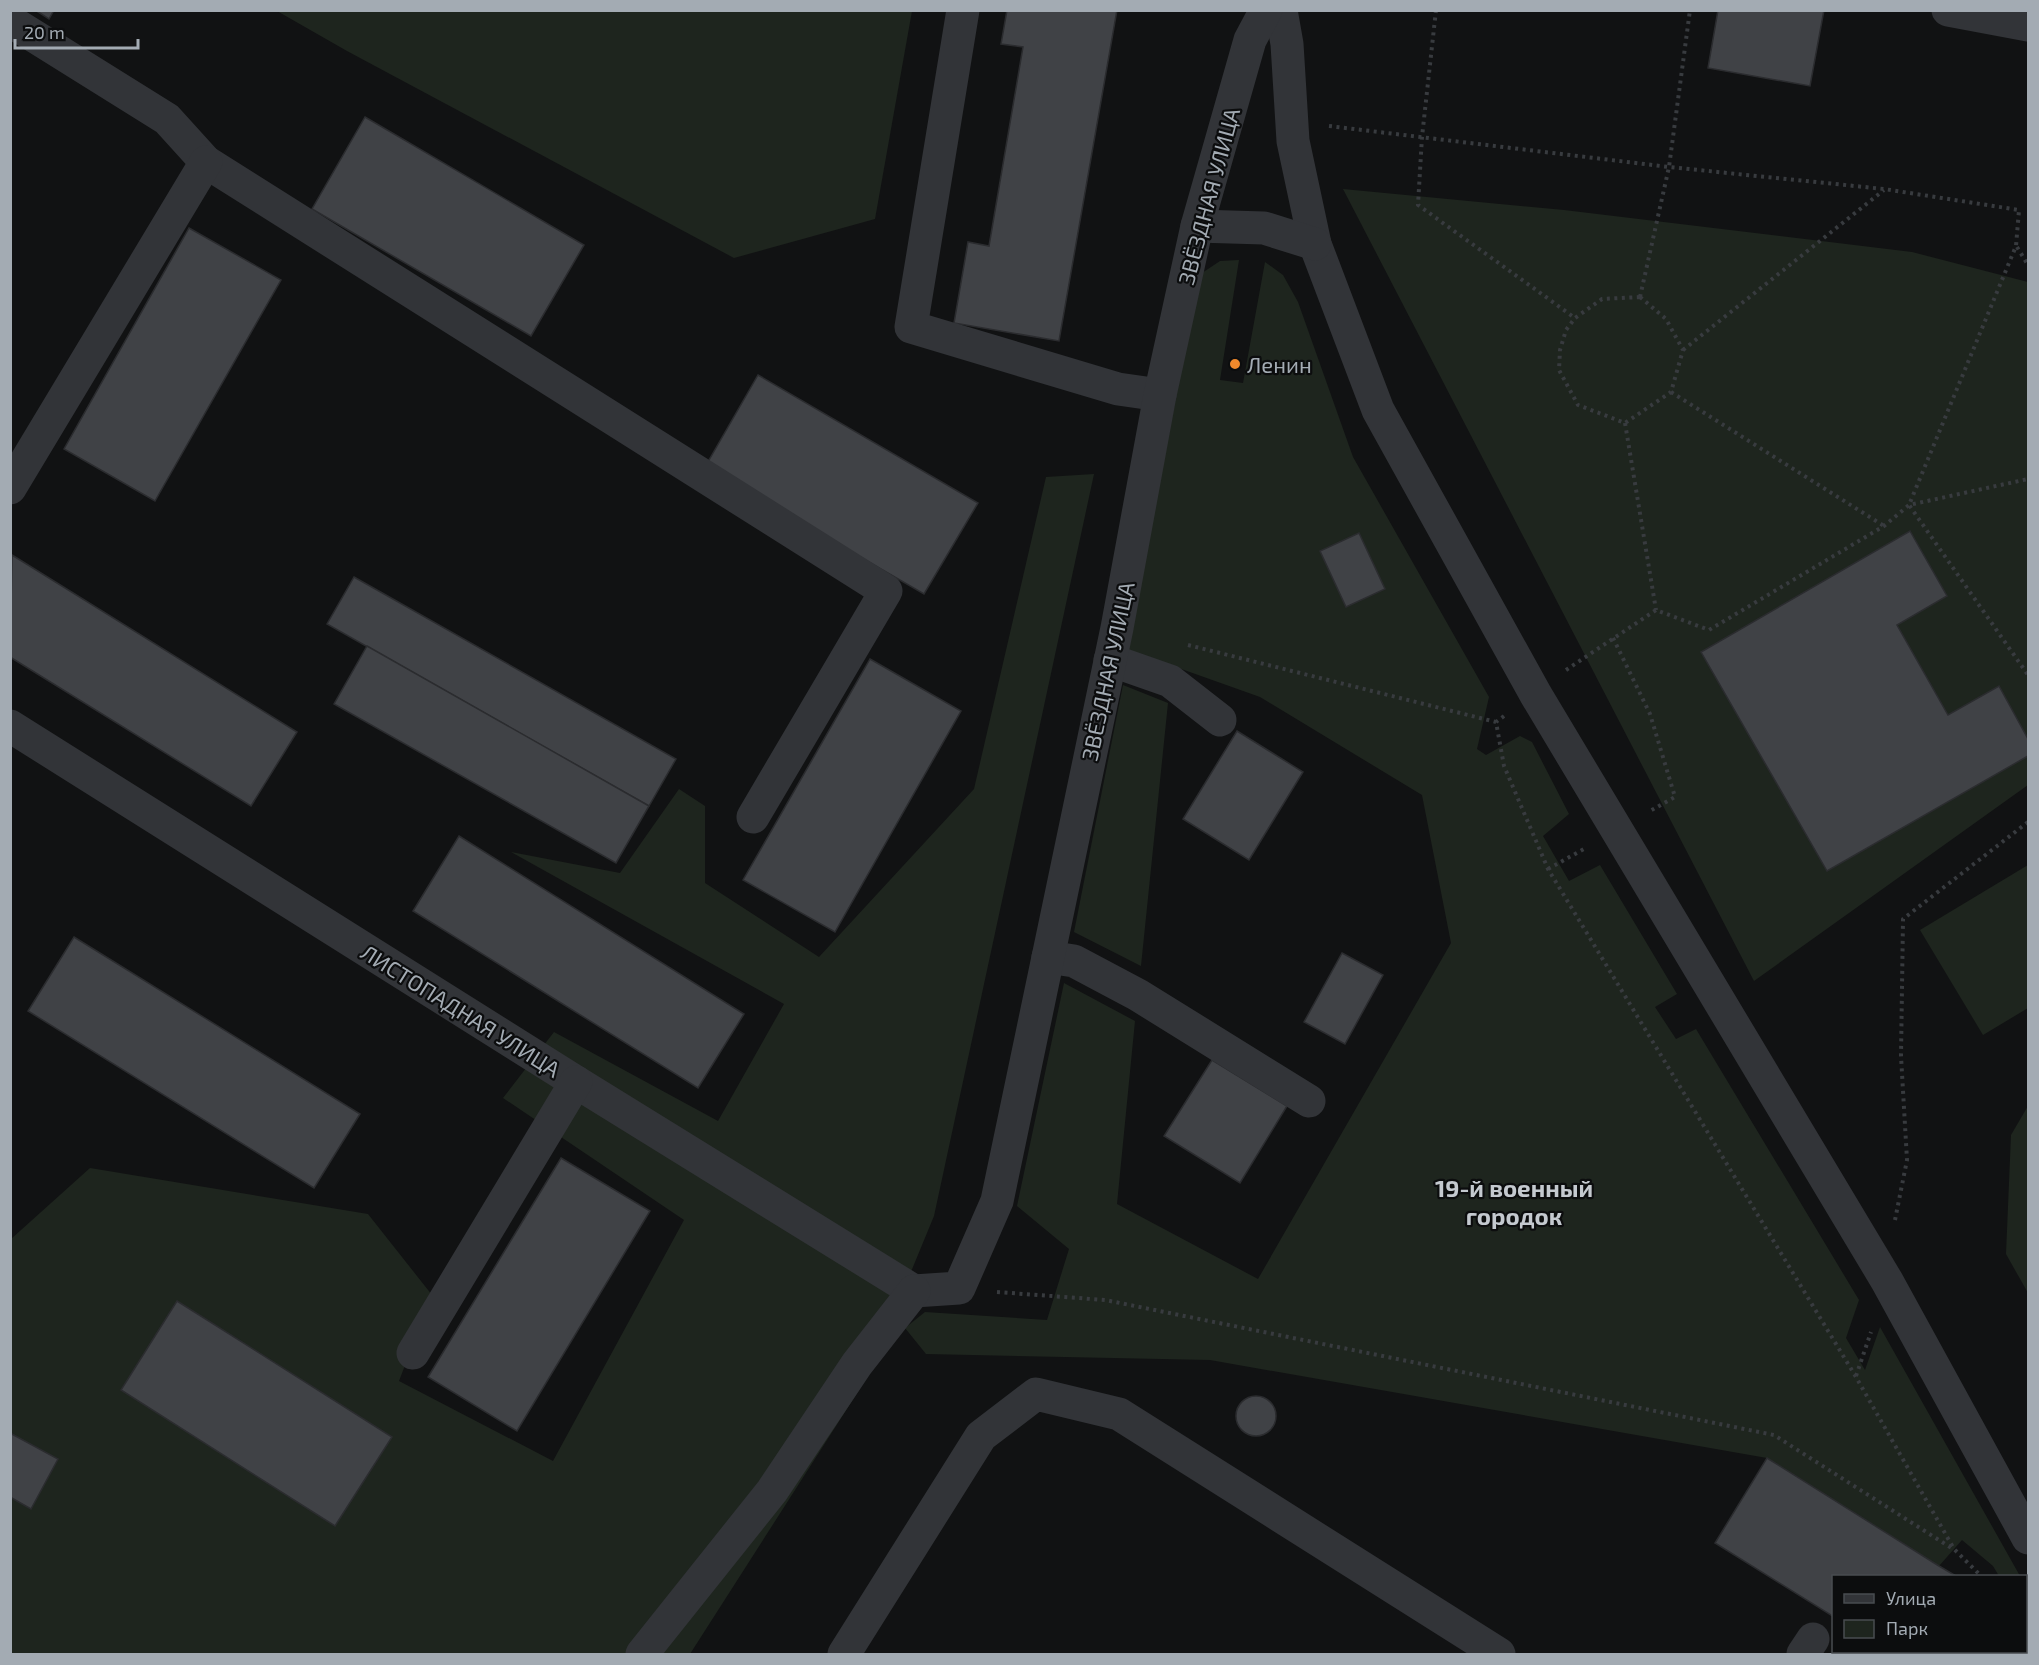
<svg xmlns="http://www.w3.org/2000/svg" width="2039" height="1665" font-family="'Exo 2',sans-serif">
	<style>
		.green { fill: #1e251e }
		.building { fill: #404246; stroke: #2b2c2f; stroke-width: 1.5 }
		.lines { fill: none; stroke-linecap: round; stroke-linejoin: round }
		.path { stroke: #383b3f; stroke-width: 4; stroke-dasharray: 3 4.5; stroke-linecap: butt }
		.minor { stroke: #323438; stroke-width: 33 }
		.poi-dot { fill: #f0892c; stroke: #0c0d0e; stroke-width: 2 }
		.labels { text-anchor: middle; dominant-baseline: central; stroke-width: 4.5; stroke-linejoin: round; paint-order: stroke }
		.street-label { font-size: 22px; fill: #a3abb3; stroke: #0c0d0e }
		.poi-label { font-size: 22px; fill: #a3abb3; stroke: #0c0d0e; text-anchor: start }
		.neighbourhood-label { font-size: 24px; font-weight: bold; fill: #c4c9cf; stroke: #0c0d0e }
	</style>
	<rect width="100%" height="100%" fill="#111213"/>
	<!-- green -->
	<g class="green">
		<path d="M277 11 912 10V11L875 219 734 258 347 51Z"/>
		<path d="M1343 189 1564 210 1912 252 2028 282V785L1754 981Z"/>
		<path d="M1239 260 1220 380 1243 383 1265 262 1283 275 1298 302 1353 457 1489 697 1477 749 1486 755 1520 736 1532 742 1569 814 1543 836 1569 881 1600 865 1677 994 1655 1007 1676 1039 1696 1029 1859 1300 1846 1338 1865 1370 1880 1327 2020 1576H1999L1993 1566 1962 1540 1939 1566 1767 1458 1210 1360 926 1354 905 1328 925 1312 1047 1320 1069 1249 1017 1206 1064 983 1135 1021 1117 1204 1258 1279 1451 943 1422 795 1260 697 1128 650 1199 275 1220 261Z"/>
		<path d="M1094 474 934 1216 868 1376 690 1654H11V1239L90 1168 368 1214 432 1295 399 1381 553 1461 684 1220 503 1098 554 1032 718 1121 784 1004 511 852 620 873 679 789 705 806V883L819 957 974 789 1046 477Z"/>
		<path d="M1123 685 1168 703 1141 966 1074 932Z"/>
		<path d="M2028 865V1008L1983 1035 1920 930Z"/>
		<path d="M2028 1106V1293L2006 1254 2011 1135Z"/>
	</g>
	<!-- building -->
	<g class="building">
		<path d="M35 10H54L49 19Z"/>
		<path d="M1007 10H1117L1059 341 954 323 968 242 989 246 1023 47 1001 44Z"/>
		<path d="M1718 10H1824L1810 86 1708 68Z"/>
		<path d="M365 117 584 245 531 336 312 209Z"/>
		<path d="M189 228 281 280 155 501 64 449Z"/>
		<path d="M758 375 978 503 924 594 705 467Z"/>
		<path d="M1910 531 1947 596 1897 625 1948 715 1999 686 2028 739V756L1827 871 1701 652Z"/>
		<path d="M1359 533 1385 589 1346 607 1320 551Z"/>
		<path d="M12 555 297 732 251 806 10 657Z"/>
		<path d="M354 577 676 759 649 806 327 624Z"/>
		<path d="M367 646 649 806 616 863 334 704Z"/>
		<path d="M870 659 961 711 835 932 743 880Z"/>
		<path d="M1237 731 1303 772 1249 860 1183 819Z"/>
		<path d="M459 836 744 1014 698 1088 413 911Z"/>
		<path d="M74 937 360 1114 314 1188 28 1011Z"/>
		<path d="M1342 953 1383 975 1345 1044 1304 1022Z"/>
		<path d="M1212 1060 1287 1106 1240 1183 1164 1136Z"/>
		<path d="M561 1158 650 1211 517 1431 428 1377Z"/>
		<path d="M177 1301 392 1437 335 1526 121 1390Z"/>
		<circle cx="1256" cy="1416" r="20"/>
		<path d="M10 1433 58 1459 31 1509 10 1497Z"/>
		<path d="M1767 1458 1939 1566 1956 1576H1834V1617L1715 1543Z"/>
		<path d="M1889 1652H1949L1948 1654H1894Z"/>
	</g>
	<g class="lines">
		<!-- path -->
		<g class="path">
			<path d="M1436 10 1422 137 1418 205 1575 318"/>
			<path d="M1329 126 1669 167 1884 189 2019 210 2016 246 1909 505 2028 675"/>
			<path d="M2017 247 2028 265"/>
			<path d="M1640 297 1666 319 1683 350 1671 392 1625 423 1578 405 1559 370 1560 350 1566 330 1575 318 1602 299Z"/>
			<path d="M1640 297 1669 167 1690 10"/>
			<path d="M1683 350 1884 190"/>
			<path d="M1671 392 1884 526"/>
			<path d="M1625 423 1656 610"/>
			<path d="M1613 638 1650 714 1675 797 1650 811"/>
			<path d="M1188 645 1496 722"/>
			<path d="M1566 670 1656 610 1709 630 1884 526 1909 505 2028 479"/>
			<path d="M1504 716 1496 722 1504 766 1548 869 1856 1377 1954 1549 1981 1576"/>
			<path d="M1548 869 1584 849"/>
			<path d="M1895 1220 1907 1160 1901 1056 1903 919 2028 822"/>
			<path d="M997 1292 1105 1300 1774 1435 1953 1549"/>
			<path d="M1856 1376 1871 1332"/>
			<path d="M2026 1645 2028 1650"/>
		</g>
		<!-- minor -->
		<g class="minor">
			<path d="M963 10 911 327 1118 389 1160 395"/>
			<path d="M1281 10 1287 44 1293 141 1315 244 1378 410 1536 695 1887 1281 2028 1538"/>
			<path d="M1948 10 2028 25"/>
			<path d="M10 21 167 119 206 162 886 591 753 817"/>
			<path d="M1197 226 1264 228 1315 244"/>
			<path d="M10 488 206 162"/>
			<path d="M1110 660 1170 681 1220 720"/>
			<path d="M10 726 576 1082 914 1291"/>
			<path d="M1048 957 1074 961 1138 995 1309 1101"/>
			<path d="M914 1291 959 1288 997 1201 1117 628 1160 395 1197 226 1250 40 1266 10"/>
			<path d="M413 1353 576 1082"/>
			<path d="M642 1654 772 1491 857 1364 914 1291"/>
			<path d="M844 1654 981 1436 1036 1394 1119 1414 1499 1654"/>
			<path d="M1803 1654 1813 1639"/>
		</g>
	</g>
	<!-- markers -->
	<circle class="poi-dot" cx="1235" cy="364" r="6"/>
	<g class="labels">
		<!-- street labels -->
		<g class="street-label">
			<text transform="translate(1208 196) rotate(-75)">ЗВЁЗДНАЯ УЛИЦА</text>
			<text transform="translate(1107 671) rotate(-78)">ЗВЁЗДНАЯ УЛИЦА</text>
			<text transform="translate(461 1010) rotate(32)">ЛИСТОПАДНАЯ УЛИЦА</text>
		</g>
		<!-- poi labels -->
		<g class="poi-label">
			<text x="1247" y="364">Ленин</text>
		</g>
		<!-- neighbourhood labels -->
		<g class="neighbourhood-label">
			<text x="1514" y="1187">19-й военный<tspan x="1514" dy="28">городок</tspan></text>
		</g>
	</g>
	<!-- border -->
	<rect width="2039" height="1665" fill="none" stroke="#a3abb3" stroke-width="24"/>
	<!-- legend -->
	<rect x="1832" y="1575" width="195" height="78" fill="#0c0d0e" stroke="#484c50" stroke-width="1.5"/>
	<rect x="1844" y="1594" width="30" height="9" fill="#323438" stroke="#484c50" stroke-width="1.5"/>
	<text x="1886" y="1605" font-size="18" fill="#a3abb3">Улица</text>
	<rect x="1844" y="1620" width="30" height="18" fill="#1e251e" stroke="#484c50" stroke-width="1.5"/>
	<text x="1886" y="1635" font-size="18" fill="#a3abb3">Парк</text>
	<!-- scale -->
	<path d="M15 39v9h123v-9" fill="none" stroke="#a3abb3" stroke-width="3"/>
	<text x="24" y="39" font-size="18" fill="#a3abb3" stroke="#0c0d0e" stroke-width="4.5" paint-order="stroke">20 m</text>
</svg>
